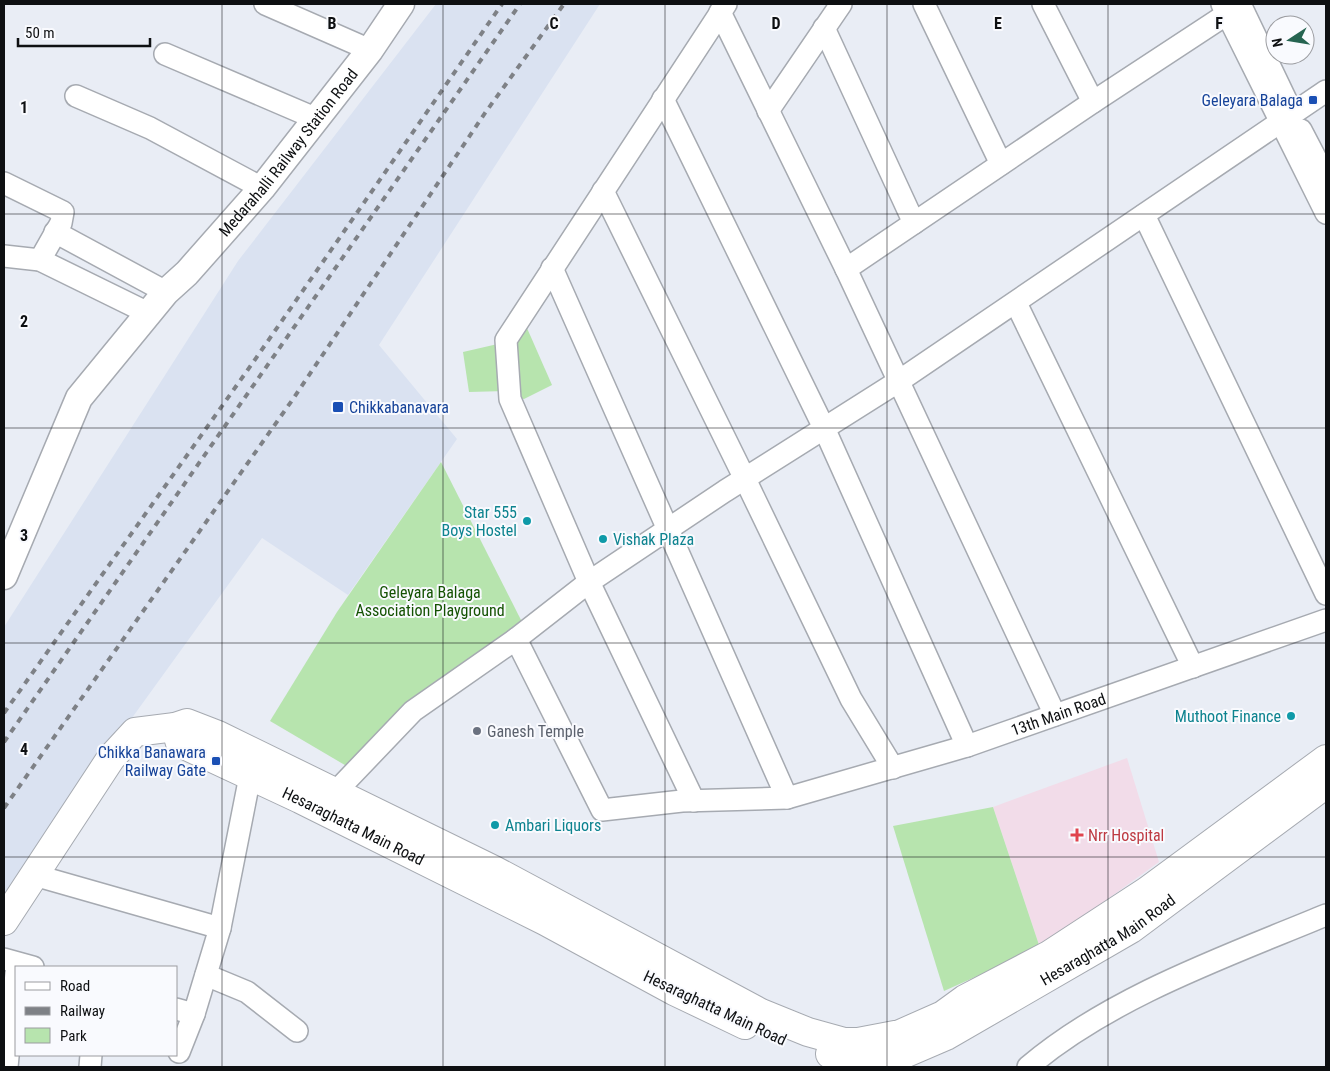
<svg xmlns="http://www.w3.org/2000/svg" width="1330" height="1071" font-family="'Roboto Condensed',sans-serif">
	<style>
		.built { fill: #dae2f1 }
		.medical { fill: #f2dce9 }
		.green { fill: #b7e4ae }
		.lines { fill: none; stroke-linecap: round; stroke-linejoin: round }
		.minor-casing { stroke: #a6aab1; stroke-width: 24 }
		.tertiary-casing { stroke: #a6aab1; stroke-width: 29 }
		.primary-casing { stroke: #a6aab1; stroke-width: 30 }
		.minor { stroke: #fff; stroke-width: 21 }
		.tertiary { stroke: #fff; stroke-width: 26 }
		.primary { stroke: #fff; stroke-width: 28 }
		.rail { stroke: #7e8186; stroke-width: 4; stroke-dasharray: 6 6; stroke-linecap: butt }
		.grid { fill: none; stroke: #0e1012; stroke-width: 1; stroke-opacity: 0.55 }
		.transit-dot { fill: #1a4fb4; stroke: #f9fafe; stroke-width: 2 }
		.culture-dot { fill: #0f9aa8; stroke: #f9fafe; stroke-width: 2 }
		.worship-dot { fill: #6b7280; stroke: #f9fafe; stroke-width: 2 }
		.health-dot { fill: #e0444e; stroke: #f9fafe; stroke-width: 2 }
		.labels { text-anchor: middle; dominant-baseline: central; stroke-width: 4; stroke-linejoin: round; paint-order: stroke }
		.transit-label { font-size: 16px; fill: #164399; stroke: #f9fafe; text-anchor: end }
		.street-label { font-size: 16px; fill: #0e1012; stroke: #f9fafe }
		.culture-label { font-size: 16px; fill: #0d838f; stroke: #f9fafe; text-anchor: end }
		.park-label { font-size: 16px; fill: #145202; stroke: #f9fafe }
		.worship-label { font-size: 16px; fill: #5b616d; stroke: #f9fafe; text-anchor: start }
		.health-label { font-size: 16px; fill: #be3a42; stroke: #f9fafe; text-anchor: start }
		.grid-label { font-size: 16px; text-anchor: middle; font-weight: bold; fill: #0e1012; stroke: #f9fafe; stroke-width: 4; stroke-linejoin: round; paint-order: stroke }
	</style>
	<rect width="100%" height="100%" fill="#e9edf5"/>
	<!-- built -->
	<path class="built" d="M436 4H600L379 345 457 439 348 595 262 538 4 895V627L238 261Z"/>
	<!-- medical -->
	<path class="medical" d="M1127 758 1159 862 1040 948 993 807Z"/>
	<!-- green -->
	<g class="green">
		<path d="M523 319 552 385 524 399 513 397 509 341Z"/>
		<path d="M502 343 506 391 469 392 463 352Z"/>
		<path d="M441 462 522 622 355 771 270 721 337 612Z"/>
		<path d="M993 807 1040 948 944 991 893 826Z"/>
	</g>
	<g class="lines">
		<defs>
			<g id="minor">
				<path d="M265 4 370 50"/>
				<path d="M924 4 1001 164"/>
				<path d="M1043 4 1093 102"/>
				<path d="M1222 4 1326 213"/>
				<path d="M1240 4 1286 100"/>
				<path d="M720 12 846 269 1055 715"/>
				<path d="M824 28 914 223"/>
				<path d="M165 54 317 119"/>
				<path d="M76 96 150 128 262 188"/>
				<path d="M663 99 824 428 967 746"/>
				<path d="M768 111 841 4"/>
				<path d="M1301 130 1326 178"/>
				<path d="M4 183 63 212 61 223 40 260"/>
				<path d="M603 191 745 479 851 699 893 768"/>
				<path d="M1144 215 1326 594"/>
				<path d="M55 232 166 292"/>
				<path d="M4 256 40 260 148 313"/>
				<path d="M552 268 787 798"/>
				<path d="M846 269 1093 102 1227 14"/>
				<path d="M1016 303 1193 667"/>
				<path id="s1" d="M516 639 602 810 682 801 787 798 967 746 1326 620"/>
				<path d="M694 801 589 582 510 399 506 340 726 4"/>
				<path d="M326 802 413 711 516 639 589 582 725 491 899 381 1326 91"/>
				<path d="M34 875 220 928"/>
				<path d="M4 959 33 967"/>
				<path d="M206 975 247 992 297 1031"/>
				<path d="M176 1009 194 1014"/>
				<path d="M179 1052 194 1014 220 928 253 761"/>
				<path d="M7 1067 16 973"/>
				<path d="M90 1067 91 1055"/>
				<path d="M1028 1067C1110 997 1227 956 1326 915"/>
			</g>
			<g id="tertiary">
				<path id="s2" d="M4 576 79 398 166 292 187 273 262 188 370 50 401 4"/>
			</g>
			<g id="primary">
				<path id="s3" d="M175 727 180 743 300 799 545 921 674 991 745 1025"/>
				<path d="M4 921 111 758 135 732 175 727 187 723 218 735 494 870 761 1013 808 1032 844 1042H858L900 1034 943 1015 965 999 1049 955 1147 891 1326 759"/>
				<path id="s4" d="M830 1054 860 1061 890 1060 946 1036 1131 929 1326 784"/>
			</g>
		</defs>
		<!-- minor casing -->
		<use href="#minor" class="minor-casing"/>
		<!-- tertiary casing -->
		<use href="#tertiary" class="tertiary-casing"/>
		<!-- primary casing -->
		<use href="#primary" class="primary-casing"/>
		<!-- minor -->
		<use href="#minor" class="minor"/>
		<!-- tertiary -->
		<use href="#tertiary" class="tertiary"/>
		<!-- primary -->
		<use href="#primary" class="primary"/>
		<!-- rail -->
		<g class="rail">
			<path d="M4 713 254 361 502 4"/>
			<path d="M4 742 520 4"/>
			<path d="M4 808 293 399 485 113 564 4"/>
		</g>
	</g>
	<!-- grid -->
	<path class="grid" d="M222 4V1067M443 4V1067M665 4V1067M887 4V1067M1108 4V1067M4 214H1326M4 428H1326M4 643H1326M4 857H1326"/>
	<!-- markers -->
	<g class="transit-dot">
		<rect x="1308" y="95" width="10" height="10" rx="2.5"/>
		<rect x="332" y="401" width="12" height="12" rx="2.5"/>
		<rect x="211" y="756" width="10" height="10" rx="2.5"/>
	</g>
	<g class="culture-dot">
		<circle cx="527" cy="521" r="5"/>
		<circle cx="603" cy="539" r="5"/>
		<circle cx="1291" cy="716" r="5"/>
		<circle cx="495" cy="825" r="5"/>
	</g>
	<circle class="worship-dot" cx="477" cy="731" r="5"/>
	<path class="health-dot" d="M1074.5 827.5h5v5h5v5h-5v5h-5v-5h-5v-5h5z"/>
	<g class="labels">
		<!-- transit labels -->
		<g class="transit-label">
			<text x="1303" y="100">Geleyara Balaga</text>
			<text x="349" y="407" text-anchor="start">Chikkabanavara</text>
			<text x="206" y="752">Chikka Banawara<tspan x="206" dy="18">Railway Gate</tspan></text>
		</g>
		<!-- street labels -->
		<g class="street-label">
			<text stroke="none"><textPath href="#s2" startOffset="516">Medarahalli Railway Station Road</textPath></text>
			<text stroke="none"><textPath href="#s1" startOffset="661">13th Main Road</textPath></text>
			<text stroke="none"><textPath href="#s3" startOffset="209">Hesaraghatta Main Road</textPath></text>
			<text stroke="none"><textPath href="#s4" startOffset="310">Hesaraghatta Main Road</textPath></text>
			<text transform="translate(715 1008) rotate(25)">Hesaraghatta Main Road</text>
		</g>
		<!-- culture labels -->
		<g class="culture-label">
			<text x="517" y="512">Star 555<tspan x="517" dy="18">Boys Hostel</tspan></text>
			<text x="613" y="539" text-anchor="start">Vishak Plaza</text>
			<text x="1281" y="716">Muthoot Finance</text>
			<text x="505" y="825" text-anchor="start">Ambari Liquors</text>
		</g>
		<!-- park labels -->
		<g class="park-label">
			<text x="430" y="592">Geleyara Balaga<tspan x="430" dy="18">Association Playground</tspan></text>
		</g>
		<!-- worship labels -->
		<g class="worship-label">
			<text x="487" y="731">Ganesh Temple</text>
		</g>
		<!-- health labels -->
		<g class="health-label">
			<text x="1088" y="835">Nrr Hospital</text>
		</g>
	</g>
	<g class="grid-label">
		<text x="332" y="29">B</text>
		<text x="554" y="29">C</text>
		<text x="776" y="29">D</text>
		<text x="998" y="29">E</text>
		<text x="1219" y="29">F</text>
		<text x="24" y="113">1</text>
		<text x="24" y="327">2</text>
		<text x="24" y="541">3</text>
		<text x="24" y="755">4</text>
	</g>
	<!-- border -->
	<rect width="1330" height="1071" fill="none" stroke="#0e1012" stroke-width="10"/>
	<!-- legend -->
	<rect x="15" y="966" width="162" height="90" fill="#f9fafe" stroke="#9b9ca0"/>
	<rect x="25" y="982" width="25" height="8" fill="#ffffff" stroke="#9b9ca0"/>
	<text x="60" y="991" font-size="15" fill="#0e1012">Road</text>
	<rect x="25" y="1007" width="25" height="8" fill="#7e8186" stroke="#9b9ca0"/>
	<text x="60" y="1016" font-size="15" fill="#0e1012">Railway</text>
	<rect x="25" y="1028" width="25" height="15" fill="#b7e4ae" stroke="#9b9ca0"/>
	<text x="60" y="1041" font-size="15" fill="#0e1012">Park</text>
	<!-- north arrow -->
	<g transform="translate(1290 40) rotate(258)"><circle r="24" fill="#f9fafe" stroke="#9b9ca0"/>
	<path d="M0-4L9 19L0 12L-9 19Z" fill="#266451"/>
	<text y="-8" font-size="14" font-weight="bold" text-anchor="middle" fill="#0e1012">N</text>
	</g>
	<!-- scale -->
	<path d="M18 38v8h132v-8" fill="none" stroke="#0e1012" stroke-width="2.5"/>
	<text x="25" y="38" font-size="15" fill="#0e1012" stroke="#f9fafe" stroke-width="4" paint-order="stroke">50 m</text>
</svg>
